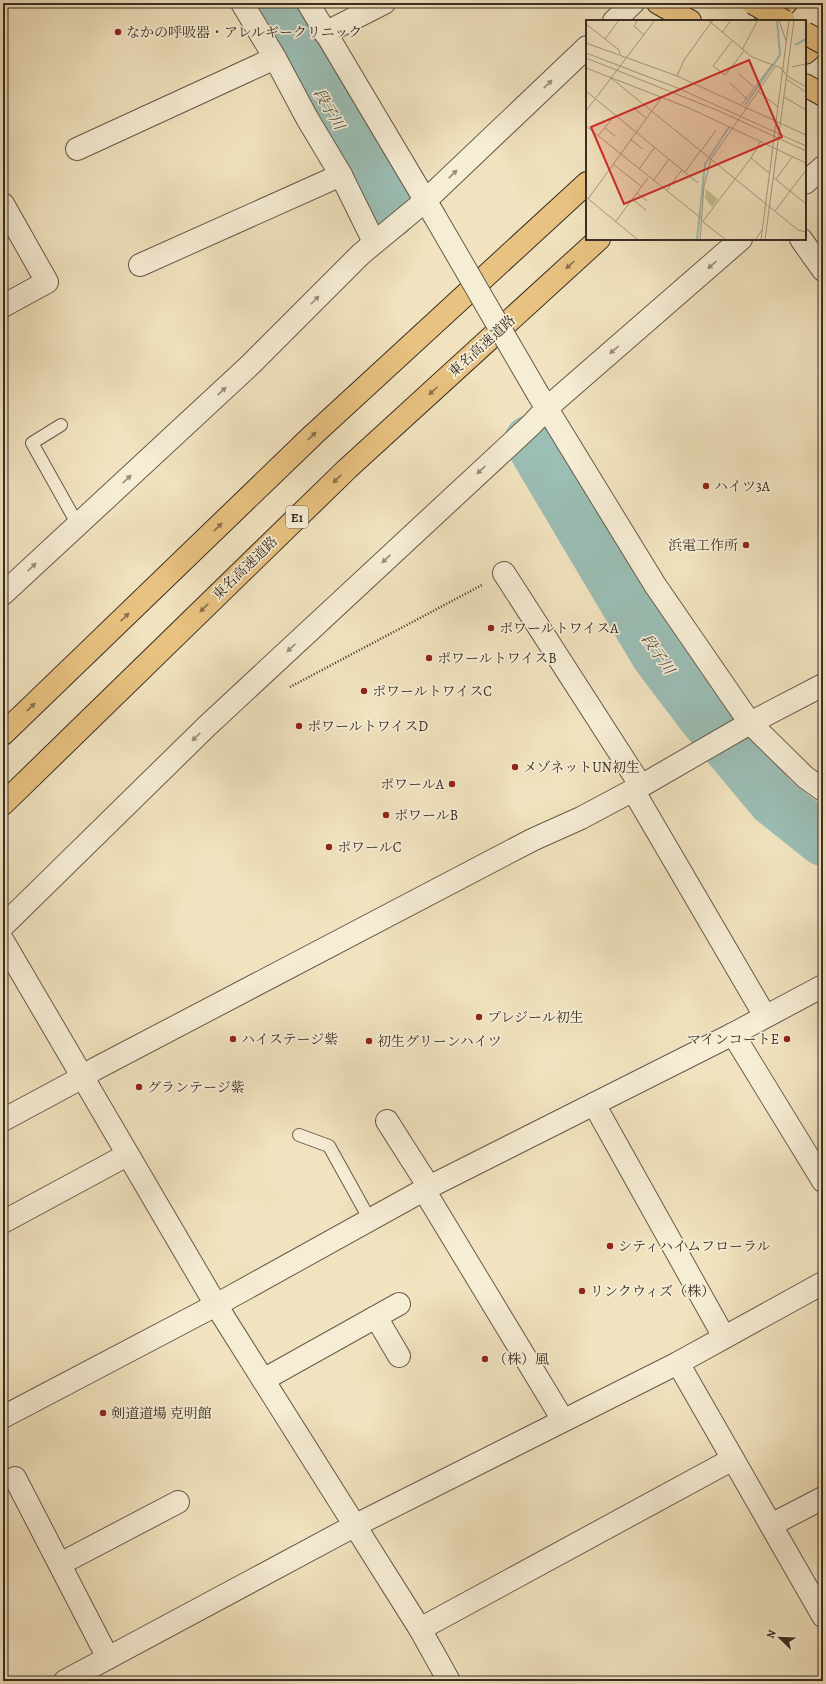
<svg xmlns="http://www.w3.org/2000/svg" width="826" height="1684" font-family="Alegreya,'Noto Serif JP',serif">
	<style>
		.lines { fill: none; stroke-linecap: round; stroke-linejoin: round }
		.river { stroke: #9bbeb5; stroke-width: 52 }
		.service-casing { stroke: #675a4b; stroke-width: 14 }
		.minor-casing { stroke: #675a4b; stroke-width: 24 }
		.tertiary-casing { stroke: #675a4b; stroke-width: 24 }
		.trunk-casing { stroke: #392d24; stroke-width: 24 }
		.motorway-casing { stroke: #392d24; stroke-width: 24 }
		.path { stroke: #392d24; stroke-width: 2.5; stroke-dasharray: 1 2; stroke-linecap: butt }
		.service { stroke: #f6edd5; stroke-width: 12 }
		.minor { stroke: #f6edd5; stroke-width: 22 }
		.tertiary { stroke: #f6edd5; stroke-width: 22 }
		.trunk { stroke: #e8c280; stroke-width: 22 }
		.motorway { stroke: #e8c280; stroke-width: 22 }
		.tertiary-bridge-casing { stroke: #675a4b; stroke-width: 24; stroke-linecap: butt }
		.trunk-bridge-casing { stroke: #392d24; stroke-width: 24; stroke-linecap: butt }
		.tertiary-bridge { stroke: #f6edd5; stroke-width: 22 }
		.trunk-bridge { stroke: #e8c280; stroke-width: 22 }
		.oneway { fill: #988d7c }
		.oneway2 { fill: #88704d }
		.poi-dot { fill: #8f2418; stroke: #f6edd5; stroke-width: 1.5 }
		.labels { text-anchor: middle; dominant-baseline: central; stroke-width: 3.5; stroke-linejoin: round; paint-order: stroke }
		.shield { fill: #f6edd5; stroke: #726759; stroke-width: 1 }
		.shield-label { font-size: 13px; font-weight: bold; fill: #392d24 }
		.poi-label { font-size: 14px; fill: #392d24; stroke: #f6edd5; text-anchor: start }
		.street-label { font-size: 14px; fill: #392d24; stroke: #f6edd5 }
		.water-label { font-size: 15px; font-style: italic; fill: #525148; stroke: #f6edd5 }
		.inset-river { fill: none; stroke: #9bbeb5; stroke-width: 2 }
		.inset-road { fill: none; stroke: #a79a81; stroke-width: 1 }
		.view { fill: #d62828; fill-opacity: 0.15; stroke: #d62828; stroke-width: 2 }
		.inset-edge { fill: none; stroke: #392d24; stroke-width: 2 }
	</style>
	<rect width="100%" height="100%" fill="#f1e3bf"/>
	<filter id="stains"><feTurbulence type="fractalNoise" baseFrequency=".005" numOctaves="4"/><feColorMatrix values="0 0 0 0 .2 0 0 0 0 .09 0 0 0 0 .02 0 0 0 .5 -.17"/></filter>
	<radialGradient id="worn" r=".72"><stop offset=".6" stop-color="#630" stop-opacity="0"/><stop offset="1" stop-color="#630" stop-opacity=".3"/></radialGradient>
	<g class="lines">
		<!-- river -->
		<g class="river">
			<path d="M272 3 315 87 391 212"/>
			<path d="M530 441 657 655 704 717 773 800 823 840"/>
		</g>
		<defs>
			<g id="service">
				<path d="M61 425 32 443 78 525"/>
				<path d="M299 1135 329 1146 370 1220"/>
			</g>
			<g id="minor">
				<path d="M242 3 275 58 307 118 341 175 374 242"/>
				<path d="M614 21 633 3"/>
				<path d="M325 33 384 3"/>
				<path d="M77 149 275 58"/>
				<path d="M805 183 823 167"/>
				<path d="M3 204 47 282 3 306"/>
				<path d="M801 239 823 270"/>
				<path d="M140 265 341 175"/>
				<path d="M504 573 641 786"/>
				<path d="M3 594 250 365 361 254 425 201 587 47"/>
				<path d="M633 790 765 1016"/>
				<path d="M3 926 207 726 531 425 548 407 741 239"/>
				<path d="M3 941 216 1305 420 1629 449 1681"/>
				<path d="M733 1034 823 1181"/>
				<path d="M594 1104 724 1337"/>
				<path d="M3 1120 83 1077 95 1069 532 840 581 818 641 786 750 723 823 685"/>
				<path d="M387 1121 429 1187"/>
				<path d="M424 1190 563 1420"/>
				<path d="M3 1222 127 1155"/>
				<path d="M376 1317 399 1356"/>
				<path d="M678 1363 823 1616"/>
				<path d="M263 1380 399 1304"/>
				<path d="M3 1417 216 1305 429 1187 733 1034 823 986"/>
				<path d="M15 1478 108 1658"/>
				<path d="M771 1525 823 1498"/>
				<path d="M60 1564 178 1502"/>
				<path d="M420 1629 733 1459"/>
				<path d="M65 1681 354 1526 678 1363 823 1283"/>
			</g>
			<g id="tertiary">
				<path d="M308 3 434 215"/>
				<path d="M538 394 655 585 750 723 805 777 823 790"/>
			</g>
			<g id="trunk">
				<path d="M658 3 690 21"/>
				<path d="M805 85 823 95"/>
			</g>
			<g id="motorway">
				<path d="M766 21 786 3"/>
				<path d="M805 53 823 37"/>
				<path d="M3 734 313 435 587 183"/>
				<path d="M3 804 347 469 599 239"/>
			</g>
		</defs>
		<!-- service casing -->
		<use href="#service" class="service-casing"/>
		<!-- minor casing -->
		<use href="#minor" class="minor-casing"/>
		<!-- tertiary casing -->
		<use href="#tertiary" class="tertiary-casing"/>
		<!-- trunk casing -->
		<use href="#trunk" class="trunk-casing"/>
		<!-- motorway casing -->
		<use href="#motorway" class="motorway-casing"/>
		<!-- path -->
		<path class="path" d="M290 687 482 585"/>
		<!-- service -->
		<use href="#service" class="service"/>
		<!-- minor -->
		<use href="#minor" class="minor"/>
		<!-- tertiary -->
		<use href="#tertiary" class="tertiary"/>
		<!-- trunk -->
		<use href="#trunk" class="trunk"/>
		<!-- motorway -->
		<use href="#motorway" class="motorway"/>
		<defs>
			<path id="tertiary-bridge" d="M434 215 538 394"/>
			<g id="trunk-bridge">
				<path d="M753 3 784 21"/>
				<path d="M805 33 823 43"/>
			</g>
		</defs>
		<!-- tertiary-bridge casing -->
		<use href="#tertiary-bridge" class="tertiary-bridge-casing"/>
		<!-- trunk-bridge casing -->
		<use href="#trunk-bridge" class="trunk-bridge-casing"/>
		<!-- tertiary-bridge -->
		<use href="#tertiary-bridge" class="tertiary-bridge"/>
		<!-- trunk-bridge -->
		<use href="#trunk-bridge" class="trunk-bridge"/>
	</g>
	<!-- one-way arrows -->
	<defs><path id="oneway-solid" d="M-6-.8H1V-3.2L6.5 0L1 3.2V.8H-6Z"/></defs>
	<g class="oneway">
		<use href="#oneway-solid" transform="translate(548 84) rotate(-44)"/>
		<use href="#oneway-solid" transform="translate(453 174) rotate(-44)"/>
		<use href="#oneway-solid" transform="translate(712 265) rotate(139)"/>
		<use href="#oneway-solid" transform="translate(315 300) rotate(-45)"/>
		<use href="#oneway-solid" transform="translate(614 350) rotate(139)"/>
		<use href="#oneway-solid" transform="translate(222 391) rotate(-43)"/>
		<use href="#oneway-solid" transform="translate(481 470) rotate(137)"/>
		<use href="#oneway-solid" transform="translate(127 479) rotate(-43)"/>
		<use href="#oneway-solid" transform="translate(386 559) rotate(137)"/>
		<use href="#oneway-solid" transform="translate(32 567) rotate(-43)"/>
		<use href="#oneway-solid" transform="translate(291 648) rotate(137)"/>
		<use href="#oneway-solid" transform="translate(196 737) rotate(136)"/>
	</g>
	<g class="oneway2">
		<use href="#oneway-solid" transform="translate(570 265) rotate(138)"/>
		<use href="#oneway-solid" transform="translate(433 391) rotate(138)"/>
		<use href="#oneway-solid" transform="translate(312 436) rotate(-44)"/>
		<use href="#oneway-solid" transform="translate(337 479) rotate(136)"/>
		<use href="#oneway-solid" transform="translate(218 527) rotate(-44)"/>
		<use href="#oneway-solid" transform="translate(204 608) rotate(136)"/>
		<use href="#oneway-solid" transform="translate(125 617) rotate(-44)"/>
		<use href="#oneway-solid" transform="translate(31 707) rotate(-44)"/>
	</g>
	<!-- markers -->
	<g class="poi-dot">
		<circle cx="118" cy="32" r="4"/>
		<circle cx="706" cy="486" r="4"/>
		<circle cx="746" cy="545" r="4"/>
		<circle cx="491" cy="628" r="4"/>
		<circle cx="429" cy="658" r="4"/>
		<circle cx="364" cy="691" r="4"/>
		<circle cx="299" cy="726" r="4"/>
		<circle cx="515" cy="767" r="4"/>
		<circle cx="452" cy="784" r="4"/>
		<circle cx="386" cy="815" r="4"/>
		<circle cx="329" cy="847" r="4"/>
		<circle cx="479" cy="1017" r="4"/>
		<circle cx="233" cy="1039" r="4"/>
		<circle cx="787" cy="1039" r="4"/>
		<circle cx="369" cy="1041" r="4"/>
		<circle cx="139" cy="1087" r="4"/>
		<circle cx="610" cy="1246" r="4"/>
		<circle cx="582" cy="1291" r="4"/>
		<circle cx="485" cy="1359" r="4"/>
		<circle cx="103" cy="1413" r="4"/>
	</g>
	<g class="labels">
		<!-- shield labels -->
		<rect class="shield" x="286" y="506" width="22" height="22" rx="3"/>
		<g class="shield-label">
			<text x="297" y="517">E1</text>
		</g>
		<!-- poi labels -->
		<g class="poi-label">
			<text x="126" y="32">なかの呼吸器・アレルギークリニック</text>
			<text x="714" y="486">ハイツ3A</text>
			<text x="738" y="545" text-anchor="end">浜電工作所</text>
			<text x="499" y="628">ポワールトワイスA</text>
			<text x="437" y="658">ポワールトワイスB</text>
			<text x="372" y="691">ポワールトワイスC</text>
			<text x="307" y="726">ポワールトワイスD</text>
			<text x="523" y="767">メゾネットUN初生</text>
			<text x="444" y="784" text-anchor="end">ポワールA</text>
			<text x="394" y="815">ポワールB</text>
			<text x="337" y="847">ポワールC</text>
			<text x="487" y="1017">プレジール初生</text>
			<text x="241" y="1039">ハイステージ紫</text>
			<text x="779" y="1039" text-anchor="end">マインコートE</text>
			<text x="377" y="1041">初生グリーンハイツ</text>
			<text x="147" y="1087">グランテージ紫</text>
			<text x="618" y="1246">シティハイムフローラル</text>
			<text x="590" y="1291">リンクウィズ（株）</text>
			<text x="493" y="1359">（株）風</text>
			<text x="111" y="1413">剣道道場 克明館</text>
		</g>
		<!-- street labels -->
		<g class="street-label">
			<text transform="translate(482 346) rotate(-42)">東名高速道路</text>
			<text transform="translate(245 568) rotate(-44)">東名高速道路</text>
		</g>
		<!-- water labels -->
		<g class="water-label">
			<text transform="translate(329 109) rotate(59)">段子川</text>
			<text transform="translate(658 654) rotate(55)">段子川</text>
		</g>
	</g>
	<!-- overview -->
	<g transform="translate(586 20)">
		<rect width="220" height="220" fill="#f1e3bf"/>
		<path d="M120 169 132 179 126 187 119 178Z" fill="#c2c18d"/>
		<path class="inset-river" d="M209 25 220 19M159 85 194 35 191 0M111 220 119 144 143 107"/>
		<path class="inset-road" d="M52 0 48 6 58 15M122 0 166 37 195 48 201 56 220 67M193 0 200 21M0 4 33 30 34 34M136 13 145 0M19 19 33 0M146 21 127 46 139 55 158 31M0 23 91 56 220 115M156 30 172 0M0 33 94 69 220 126M0 38 133 91 220 131M206 47 220 44M0 48 103 88 220 143M152 53 169 68M91 56 98 40 127 0M25 58 212 210 220 212M200 59 220 72M144 63 161 79M0 71 112 163M173 72 192 87M198 77 220 90M156 84 185 46M47 87 60 98M0 91 69 0M0 106 115 198M19 108 29 116M12 116 25 100M44 119 57 129M175 121 165 138 183 153M115 131 130 110M27 144 56 167M53 149 69 127M99 152 114 131M187 157 220 184M190 159 207 136M67 161 83 139M80 171 96 150M51 173 61 181M0 177 52 220M2 179 76 77M46 179 60 190M189 191 220 150M30 201 62 158M116 201 140 220M117 201 165 138M114 220 118 166 125 139 189 47M169 220 176 210M175 220 203 0M179 220 208 0"/>
		<path class="view" d="M163 40 196 117 38 184 5 107Z"/>
		<rect width="220" height="220" class="inset-edge"/>
	</g>
	<!-- margin -->
	<rect width="826" height="1684" fill="none" stroke="#f1e3bf" stroke-width="16"/>
	<rect x="4" y="4" width="818" height="1676" fill="none" stroke="#392d24" stroke-width="2"/>
	<rect x="8" y="8" width="810" height="1668" fill="none" stroke="#392d24"/>
	<!-- north arrow -->
	<g transform="translate(780 1638) rotate(293)" stroke="#f6edd5" stroke-width="3" paint-order="stroke">
	<path d="M0-3L7 15L0 10L-7 15Z" fill="#392d24"/>
	<text y="-6" font-size="11" font-weight="bold" text-anchor="middle" fill="#392d24">N</text>
	</g>
	<rect width="100%" height="100%" filter="url(#stains)"/>
	<rect width="100%" height="100%" fill="url(#worn)"/>
</svg>
